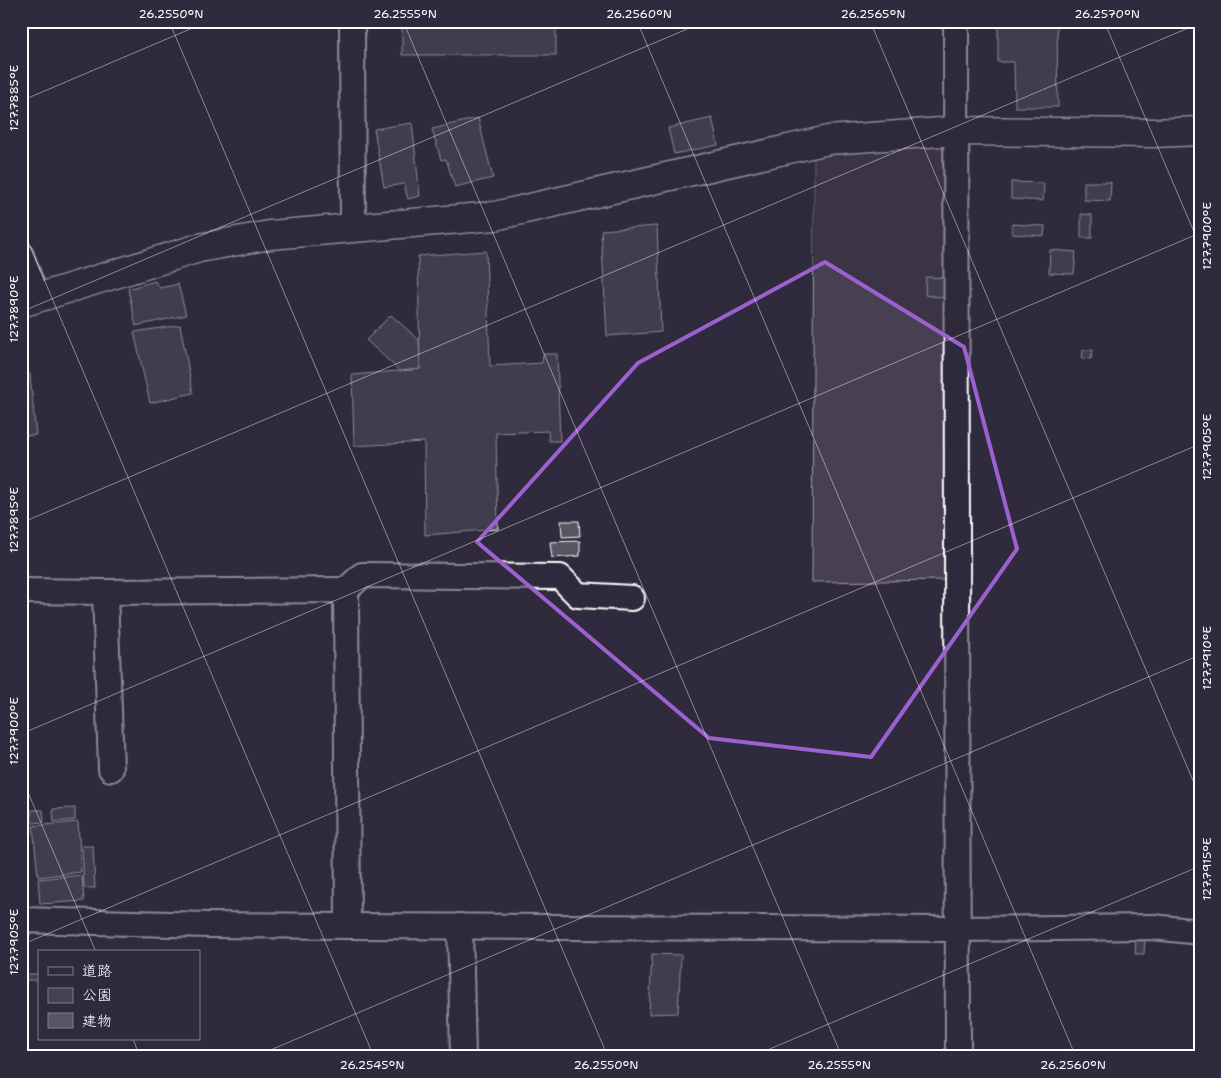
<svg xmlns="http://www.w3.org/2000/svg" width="1221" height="1078" font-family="'Shantell Sans','Klee One',sans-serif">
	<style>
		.green { fill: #464152; stroke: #a2a0a8 }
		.building { fill: #595564; stroke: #fff }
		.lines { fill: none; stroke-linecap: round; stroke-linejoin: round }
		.street-casing { stroke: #fff; stroke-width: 28 }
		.secondary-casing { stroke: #fff; stroke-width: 31 }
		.street { stroke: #2f2a3d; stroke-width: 24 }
		.secondary { stroke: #2f2a3d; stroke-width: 28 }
		.marked { fill: none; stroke: #9c61cf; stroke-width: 4; stroke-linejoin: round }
		.ticks { fill: none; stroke: #fff; stroke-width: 1; stroke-opacity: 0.45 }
		.neatline { fill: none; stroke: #fff; stroke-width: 2 }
		.ticks-label { font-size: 12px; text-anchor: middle; fill: #fff }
	</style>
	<rect width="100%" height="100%" fill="#2f2a3d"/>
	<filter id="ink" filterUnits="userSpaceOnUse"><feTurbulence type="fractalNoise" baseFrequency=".02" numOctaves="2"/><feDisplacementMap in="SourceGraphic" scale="10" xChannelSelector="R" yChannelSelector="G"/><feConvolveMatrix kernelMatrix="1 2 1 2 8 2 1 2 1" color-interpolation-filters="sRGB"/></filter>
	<g filter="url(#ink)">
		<!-- green -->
		<path class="green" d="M939 145 949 160 947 580 812 582 814 158 861 150Z"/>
		<!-- building -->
		<g class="building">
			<rect x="402" y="21" width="154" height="34"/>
			<path d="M998 21H1057L1058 107H1015L1014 62H998Z"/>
			<path d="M478 118 493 178 455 187 446 159 441 160 432 129Z"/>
			<path d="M712 118 718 145 674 154 668 128Z"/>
			<path d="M412 123 420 196 408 199 404 184 384 187 374 129Z"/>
			<path d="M1011 182 1044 183 1043 201 1011 199Z"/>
			<path d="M1084 182H1111L1110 201 1084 200Z"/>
			<path d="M1081 214 1092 215V238H1081Z"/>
			<path d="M1012 224 1045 226 1044 236 1012 234Z"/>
			<path d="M657 226 661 332 607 336 601 230Z"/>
			<path d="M1050 250 1076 252 1074 274 1049 273Z"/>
			<path d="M486 251 490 366 542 363 543 354H557L560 441H549L548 431 496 433 498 529 425 535 424 442 354 446 352 375 420 369 418 256Z"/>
			<path d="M926 277 950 278 947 298 925 295Z"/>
			<path d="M155 281 160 288 178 284 186 315 136 326 128 289Z"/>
			<path d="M391 315 419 340 420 369 400 371 366 340Z"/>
			<path d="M180 325 193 393 150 403 134 332Z"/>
			<path d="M1083 350H1093L1091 359 1082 358Z"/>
			<path d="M30 374 36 435 21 436V375Z"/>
			<path d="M561 521H579L580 536 562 537Z"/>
			<path d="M580 541V556L552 558 550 542Z"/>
			<path d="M75 808V820L54 822 53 809Z"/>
			<path d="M21 810H26L28 827 21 828Z"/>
			<path d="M31 810H43L44 822 32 823Z"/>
			<path d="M78 822 81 872 38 877 33 826Z"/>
			<path d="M82 846H93L95 888H84Z"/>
			<path d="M82 875 84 901 40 904 38 879Z"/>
			<path d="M1136 937 1145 938 1144 954H1135Z"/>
			<path d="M652 954 681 955 678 1013 649 1014Z"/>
			<rect x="21" y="974" width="18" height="6"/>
		</g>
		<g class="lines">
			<defs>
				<g id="street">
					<path d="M352 21 353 228"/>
					<path d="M956 21 958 1057"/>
					<path d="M21 255 37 299"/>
					<path d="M346 590 362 575 560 577 578 595 632 598"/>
					<path d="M21 591 105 592 346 590 348 926"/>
					<path d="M105 592 111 769"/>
					<path d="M21 920 208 925 348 926 957 929 1153 927 1200 932"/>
					<path d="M460 926 463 1057"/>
				</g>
				<path id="secondary" d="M21 303 199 248 270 235 495 216 828 140 956 131 1153 133 1200 131"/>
			</defs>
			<!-- street casing -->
			<use href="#street" class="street-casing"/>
			<!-- secondary casing -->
			<use href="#secondary" class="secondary-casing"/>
			<!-- street -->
			<use href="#street" class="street"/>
			<!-- secondary -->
			<use href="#secondary" class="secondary"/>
		</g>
	</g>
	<!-- marked area -->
	<path d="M0 0H1221V1078H0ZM825 262 964 347 1017 549 871 757 709 738 477 542 638 363Z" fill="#2f2a3d" fill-opacity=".55" fill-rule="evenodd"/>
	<path class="marked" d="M825 262 964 347 1017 549 871 757 709 738 477 542 638 363Z"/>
	<!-- ticks -->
	<path class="ticks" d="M169 21 608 1057M403 21 842 1057M637 21 1076 1057M870 21 1200 797M1104 21 1200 246M21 101 209 21M21 225 374 1057M21 312 706 21M21 523 1200 23M21 734 1200 233M21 776 96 952M21 945 1200 444M133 1039 140 1057M254 1057 1200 655M751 1057 1200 866"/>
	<!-- margin -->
	<rect width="1221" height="1078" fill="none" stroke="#2f2a3d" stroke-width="55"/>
	<!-- legend -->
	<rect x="38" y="950" width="162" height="90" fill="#2f2a3d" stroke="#827f8b"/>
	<rect x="48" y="967" width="25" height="8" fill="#2f2a3d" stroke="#827f8b"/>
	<text x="82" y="976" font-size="15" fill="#ffffff">道路</text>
	<rect x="48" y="988" width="25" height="15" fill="#464152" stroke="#827f8b"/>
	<text x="82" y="1000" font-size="15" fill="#ffffff">公園</text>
	<rect x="48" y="1013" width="25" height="15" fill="#595564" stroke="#827f8b"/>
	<text x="82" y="1026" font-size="15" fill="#ffffff">建物</text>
	<rect x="28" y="28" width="1166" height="1022" class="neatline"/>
	<g class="ticks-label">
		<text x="171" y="18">26.2550°N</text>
		<text x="405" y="18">26.2555°N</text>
		<text x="639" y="18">26.2560°N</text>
		<text x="873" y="18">26.2565°N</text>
		<text x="1107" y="18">26.2570°N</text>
		<text transform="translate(14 98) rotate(-90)" y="4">127.7885°E</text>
		<text transform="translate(1207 236) rotate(-90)" y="4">127.7900°E</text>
		<text transform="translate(14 309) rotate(-90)" y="4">127.7890°E</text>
		<text transform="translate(1207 447) rotate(-90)" y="4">127.7905°E</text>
		<text transform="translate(14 520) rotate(-90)" y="4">127.7895°E</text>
		<text transform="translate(1207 658) rotate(-90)" y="4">127.7910°E</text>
		<text transform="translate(14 731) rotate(-90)" y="4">127.7900°E</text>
		<text transform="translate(1207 869) rotate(-90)" y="4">127.7915°E</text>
		<text transform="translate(14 942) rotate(-90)" y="4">127.7905°E</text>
		<text x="372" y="1069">26.2545°N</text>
		<text x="606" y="1069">26.2550°N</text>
		<text x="839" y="1069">26.2555°N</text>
		<text x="1073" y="1069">26.2560°N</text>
	</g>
</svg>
